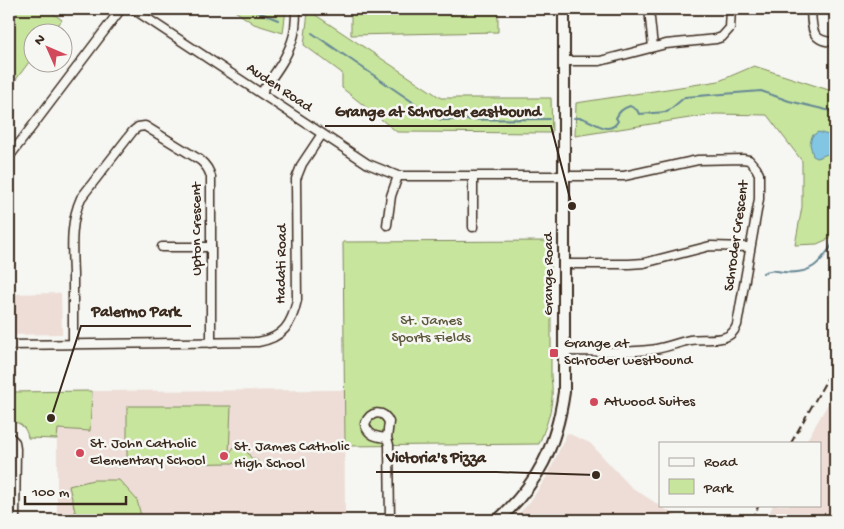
<svg xmlns="http://www.w3.org/2000/svg" width="844" height="529" font-family="'Gochi Hand',sans-serif">
	<style>
		.built { fill: #edddd6 }
		.green { fill: #c7e59d; stroke: #81885e }
		.water { fill: #83c6e4; stroke: #668895 }
		.lines { fill: none; stroke-linecap: round; stroke-linejoin: round }
		.stream { stroke: #668895; stroke-width: 2 }
		.minor-casing { stroke: #3b2a1e; stroke-width: 11 }
		.major-casing { stroke: #3b2a1e; stroke-width: 14 }
		.minor { stroke: #f6f6f2; stroke-width: 8 }
		.major { stroke: #f6f6f2; stroke-width: 10 }
		.rail { stroke: #3b2a1e; stroke-width: 2; stroke-dasharray: 8 4; stroke-linecap: butt }
		.poi-dot { fill: #d1495b; stroke: #f6f6f2; stroke-width: 2 }
		.labels { text-anchor: middle; dominant-baseline: central; stroke-width: 5; stroke-linejoin: round; paint-order: stroke }
		.street-label { font-size: 15px; fill: #3b2a1e; stroke: #f6f6f2 }
		.park-label { font-size: 15px; fill: #5e593e; stroke: #f6f6f2 }
		.poi-label { font-size: 15px; fill: #3b2a1e; stroke: #f6f6f2; text-anchor: start }
		.leader { fill: none; stroke: #3b2a1e; stroke-width: 2 }
		.callout-dot { fill: #3b2a1e; stroke: #f6f6f2; stroke-width: 2 }
		.callout-label { font-size: 16px; text-anchor: middle; font-weight: bold; fill: #3b2a1e; stroke: #f6f6f2; stroke-width: 5; stroke-linejoin: round; paint-order: stroke }
	</style>
	<rect width="100%" height="100%" fill="#f6f6f2"/>
	<filter id="ink" filterUnits="userSpaceOnUse"><feTurbulence type="fractalNoise" baseFrequency=".02" numOctaves="2"/><feDisplacementMap in="SourceGraphic" scale="10" xChannelSelector="R" yChannelSelector="G"/><feConvolveMatrix kernelMatrix="1 2 1 2 8 2 1 2 1" color-interpolation-filters="sRGB"/></filter>
	<g filter="url(#ink)">
		<!-- built -->
		<g class="built">
			<path d="M61 293 62 334 9 335V294Z"/>
			<path d="M344 390 345 520H57V429L90 430 92 391Z"/>
			<path d="M835 392V520H766L773 505H820V443H805Z"/>
			<path d="M567 433 590 443 631 487 682 520H512L529 503 548 475Z"/>
		</g>
		<!-- green -->
		<g class="green">
			<path d="M9 9H47L62 20 52 32H32V58L9 89Z"/>
			<path d="M232 9H286L283 33 254 24Z"/>
			<path d="M351 9H498V32L351 35Z"/>
			<path d="M308 12 314 14 441 98H551L552 133 397 132 342 88V73L304 45Z"/>
			<path d="M754 66 835 92V236L817 244 795 245 802 207V161L767 115 715 114 575 136 576 103 719 81Z"/>
			<path d="M551 241V376C555 403 549 419 539 444L345 446 343 242Z"/>
			<path d="M92 391 90 431 58 429 57 439 28 438C27 429 21 422 12 422L11 392Z"/>
			<path d="M127 406H231L229 454 234 447 242 443 251 458 257 460 259 463 258 466 254 468 248 464 229 463 127 465Z"/>
			<path d="M93 480H119L137 500 142 520H77L69 486Z"/>
		</g>
		<!-- water -->
		<path class="water" d="M818 132 835 137V151L817 158 813 156 810 144 812 136Z"/>
		<g class="lines">
			<!-- stream -->
			<g class="stream">
				<path d="M251 9 278 20"/>
				<path d="M312 33 433 116 442 120 549 119"/>
				<path d="M574 118C574 118 582 118 582 118 594 121 609 137 618 121L616 118C619 111 623 108 630 106L637 110 639 114 667 112 685 97 761 91 789 101 835 112"/>
				<path d="M763 273C771 269 775 271 783 272 812 275 820 263 835 241"/>
			</g>
			<defs>
				<g id="minor">
					<path d="M133 9 368 164 398 176H624L698 160 743 159 749 160 756 168 759 174V199L737 325C730 345 706 337 690 340 676 343 663 349 649 350 621 353 592 351 564 351"/>
					<path d="M649 9 653 47"/>
					<path d="M811 9C812 29 811 42 835 42"/>
					<path d="M565 61H600L666 44 716 39 722 37 730 28 731 9"/>
					<path d="M261 93C272 77 286 60 292 41 296 31 296 19 296 9"/>
					<path d="M9 157 121 9"/>
					<path d="M473 177V227"/>
					<path d="M387 225 391 196 398 176"/>
					<path d="M162 247H211"/>
					<path d="M564 264H629L644 263 710 246 750 247"/>
					<path d="M73 344C73 320 73 297 73 274 72 248 70 222 81 198L133 131 138 127 145 126 200 160C206 165 209 169 211 177V343"/>
					<path d="M9 345 258 342C283 338 292 324 297 300L296 179 302 164 322 134"/>
					<path d="M9 436 15 442 16 449 15 520"/>
					<path d="M387 438C377 437 368 436 365 424 370 411 383 409 389 422L387 438 389 445 390 520"/>
				</g>
				<path id="major" d="M498 520C539 482 556 447 564 392V9"/>
			</defs>
			<!-- minor casing -->
			<use href="#minor" class="minor-casing"/>
			<!-- major casing -->
			<use href="#major" class="major-casing"/>
			<!-- minor -->
			<use href="#minor" class="minor"/>
			<!-- major -->
			<use href="#major" class="major"/>
			<!-- rail -->
			<g class="rail">
				<path d="M791 443 835 365"/>
				<path d="M751 520 759 505"/>
			</g>
		</g>
	</g>
	<!-- markers -->
	<g class="poi-dot">
		<rect x="549" y="348" width="10" height="10" rx="2.5"/>
		<circle cx="594" cy="402" r="5"/>
		<circle cx="80" cy="453" r="5"/>
		<circle cx="224" cy="456" r="5"/>
	</g>
	<g class="labels">
		<!-- street labels -->
		<g class="street-label">
			<text transform="translate(279 88) rotate(34)">Auden Road</text>
			<text transform="translate(197 229) rotate(-90)">Upton Crescent</text>
			<text transform="translate(737 236) rotate(-82)">Schroder Crescent</text>
			<text transform="translate(282 264) rotate(-89)">Hadati Road</text>
			<text transform="translate(549 274) rotate(-90)">Grange Road</text>
		</g>
		<!-- park labels -->
		<g class="park-label">
			<text x="431" y="321">St. James<tspan x="431" dy="17">Sports Fields</tspan></text>
		</g>
		<!-- poi labels -->
		<g class="poi-label">
			<text x="564" y="344">Grange at<tspan x="564" dy="17">Schroder westbound</tspan></text>
			<text x="604" y="402">Atwood Suites</text>
			<text x="90" y="444">St. John Catholic<tspan x="90" dy="17">Elementary School</tspan></text>
			<text x="234" y="447">St. James Catholic<tspan x="234" dy="17">High School</tspan></text>
		</g>
	</g>
	<!-- callouts -->
	<path class="leader" d="M572 206L551 126H325M51 418L81 326H191M596 475L496 472H376"/>
	<g class="callout-dot">
		<circle cx="572" cy="206" r="5"/>
		<circle cx="51" cy="418" r="5"/>
		<circle cx="596" cy="475" r="5"/>
	</g>
	<g class="callout-label">
		<text x="438" y="116">Grange at Schroder eastbound</text>
		<text x="136" y="316">Palermo Park</text>
		<text x="436" y="462">Victoria's Pizza</text>
	</g>
	<!-- margin -->
	<rect width="844" height="529" fill="none" stroke="#f6f6f2" stroke-width="30"/>
	<rect x="15" y="15" width="814" height="499" fill="none" stroke="#3b2a1e" stroke-width="2" filter="url(#ink)"/>
	<!-- legend -->
	<rect x="659" y="442" width="162" height="65" fill="#f6f6f2" stroke="#aba49d"/>
	<rect x="669" y="458" width="25" height="8" fill="#f6f6f2" stroke="#aba49d"/>
	<text x="704" y="466" font-size="15" fill="#3b2a1e">Road</text>
	<rect x="669" y="479" width="25" height="15" fill="#c7e59d" stroke="#aba49d"/>
	<text x="704" y="492" font-size="15" fill="#3b2a1e">Park</text>
	<!-- north arrow -->
	<g transform="translate(48 48) rotate(315)"><circle r="24" fill="#f6f6f2" stroke="#aba49d"/>
	<path d="M0-4L9 19L0 12L-9 19Z" fill="#d1495b"/>
	<text y="-8" font-size="14" font-weight="bold" text-anchor="middle" fill="#3b2a1e">N</text>
	</g>
	<!-- scale -->
	<path d="M25 496v8h101v-8" fill="none" stroke="#3b2a1e" stroke-width="2.5"/>
	<text x="32" y="496" font-size="15" fill="#3b2a1e" stroke="#f6f6f2" stroke-width="4" paint-order="stroke">100 m</text>
</svg>
